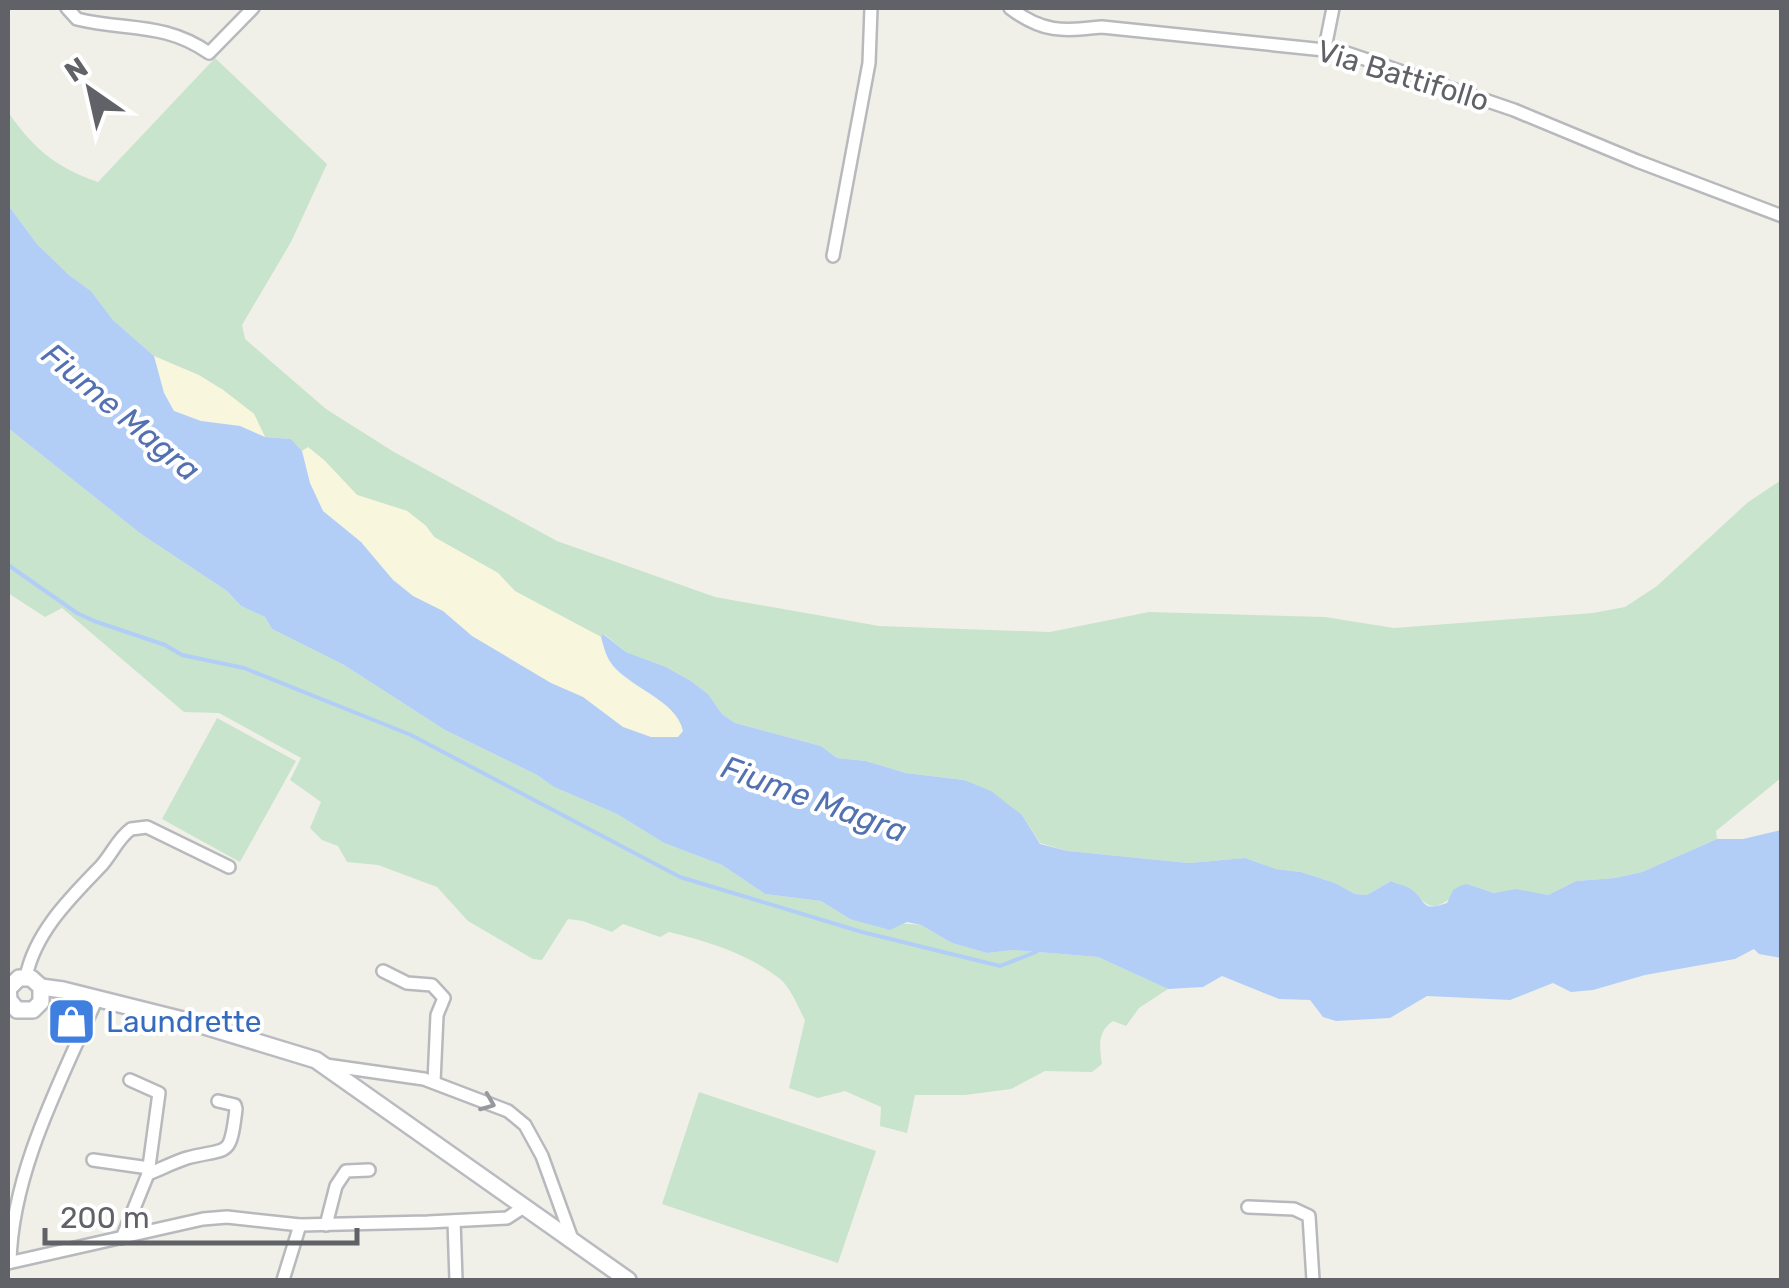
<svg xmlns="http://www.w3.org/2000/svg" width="1789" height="1288" font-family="Rubik,sans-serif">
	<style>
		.green { fill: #c8e4cd }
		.sand { fill: #f8f6dc }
		.water { fill: #b2cef7 }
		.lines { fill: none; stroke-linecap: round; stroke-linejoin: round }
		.stream { stroke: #b2cef7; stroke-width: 4 }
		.minor-casing { stroke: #b8b9bd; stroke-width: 16 }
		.secondary-casing { stroke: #babbc0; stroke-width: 20 }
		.minor { stroke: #fff; stroke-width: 11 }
		.secondary { stroke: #fff; stroke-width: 15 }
		.oneway { stroke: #98999c }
		.labels { text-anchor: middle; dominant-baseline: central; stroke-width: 8; stroke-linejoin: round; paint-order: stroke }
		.street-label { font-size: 30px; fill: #606267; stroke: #fff }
		.shop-label { font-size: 30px; fill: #366cbe; stroke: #fff; text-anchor: start }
		.water-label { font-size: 32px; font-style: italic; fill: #5371b1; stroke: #fff }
	</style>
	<rect width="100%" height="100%" fill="#f0f0e9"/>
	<!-- green -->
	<g class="green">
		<path d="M215 58 327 164 291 242 242 325 245 339 326 409 394 452 557 541 715 597 879 626 1050 632 1149 612 1325 617 1394 628 1593 613 1625 607 1657 586 1747 503 1781 480V778L1716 831 1717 839 1642 872 1615 878 1576 881 1548 895 1516 890 1494 893 1467 884C1422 926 1434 898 1391 881L1367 895 1355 894 1335 883 1301 872 1276 869 1245 858 1189 863 1068 851 1040 843 1022 815 964 780 906 773 866 761 837 758 821 746 735 723 722 714 708 694 691 681 666 667 626 652 604 634 601 637 514 591 498 573 434 537 426 526 407 511 357 495 324 460 308 448 302 451 291 439 265 437 254 414 223 390 154 356 113 320 91 291 69 275 37 244 8 205V112C34 149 55 167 98 182Z"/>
		<path d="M8 428 141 534 227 591 241 606 265 617 272 629 344 665 445 730 537 775 554 787 617 814 664 843 722 865 765 894 821 901 850 919 921 925 952 943 987 953 1014 950 1098 957 1168 989 1139 1008 1126 1026 1113 1021C1096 1032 1100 1049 1102 1064L1092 1072 1045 1071 1011 1089 965 1095H915L907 1133 880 1126 881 1107 845 1091 818 1098 789 1088 805 1020C798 1007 791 988 780 979 749 954 707 941 669 932L660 937 623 924 612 932 583 921 568 919 542 960 533 959 468 921 437 887 378 865 347 862 338 846 322 840 310 828 321 802 290 780 301 758 219 713 184 712 62 608 45 617 8 593Z"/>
		<path d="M217 718 296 761 240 862 162 819Z"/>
		<path d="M699 1092 876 1151 838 1263 662 1204Z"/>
	</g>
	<!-- sand -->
	<g class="sand">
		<path d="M154 356 199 375 223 390 254 414 265 437 240 426 201 421 174 411 164 393Z"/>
		<path d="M308 447 324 460 357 495 407 511 426 526 434 537 498 573 515 591 601 637C603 644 606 653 609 660 626 688 676 698 683 731L678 737H651L623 727 583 697 551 683 472 636 443 611 413 596 373 560 361 542 323 511 310 483 302 451Z"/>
	</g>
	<!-- water -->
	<path class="water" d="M8 205 37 244 69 275 91 291 113 320 154 356 164 393 174 411 201 421 240 426 265 437 291 439 302 451 310 483 323 511 361 542 393 580 413 596 443 611 472 636 551 683 583 697 623 727 651 737H678L683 731C676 698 625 687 609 660 605 653 603 644 601 637L603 634 626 652 666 667 691 681 708 694 722 714 735 723 821 746 837 758 866 761 906 773 964 780 991 791 1022 815 1040 844 1068 851 1189 863 1245 858 1276 869 1301 872 1335 883 1355 894 1367 895 1391 881C1397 884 1403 885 1409 888 1428 900 1419 913 1447 903L1453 890 1460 886 1467 884 1494 893 1516 889 1548 895 1576 881 1615 878 1642 872 1717 839H1743L1781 830V958L1759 954 1754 949 1735 959 1645 975 1593 990 1571 992 1553 983 1510 1000 1427 996 1390 1018 1336 1021 1323 1017 1310 1000 1279 999 1222 976 1203 987 1168 989 1098 957 1014 950 987 953 952 943 921 925 907 922 890 930 850 919 821 901 765 894 722 865 664 843 617 814 554 787 537 775 445 730 344 665 272 629 265 617 241 606 227 591 141 534 8 428Z"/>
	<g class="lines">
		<!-- stream -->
		<path class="stream" d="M8 565 77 613 94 621 165 645 182 655 244 668 411 735 680 877 862 932 1000 966 1036 952"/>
		<defs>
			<g id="minor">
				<path d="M67 8 77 19C126 31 165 22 209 53L253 8"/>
				<path d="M1010 8C1043 33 1062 31 1102 27L1344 52 1514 110 1637 161 1782 216"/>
				<path d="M1325 48 1333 8"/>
				<path d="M833 256 869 63 871 8"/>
				<path d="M383 971 407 983 432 985 444 998 437 1015 434 1082"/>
				<path d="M26 977C35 932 71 897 101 866 112 854 118 838 131 829L147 827 229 867"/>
				<path d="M326 1065 424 1079 508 1111 525 1125 542 1156 572 1239"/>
				<path d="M93 1160 149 1168"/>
				<path d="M148 1174C161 1169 174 1162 187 1158 229 1147 230 1159 236 1109L235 1105 218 1101"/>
				<path d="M1248 1207 1294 1209 1309 1216 1313 1280"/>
				<path d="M454 1221 456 1280"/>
				<path d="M326 1225 336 1186 346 1171 369 1170"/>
				<path d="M122 1238 148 1174 159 1093 130 1080"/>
				<path d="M10 1262C12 1171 61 1081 97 998"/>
				<path d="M8 1263 203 1219 227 1217 300 1225 428 1222 507 1218 524 1207"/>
				<path d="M283 1280 300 1225"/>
			</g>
			<g id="secondary">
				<path d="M8 986 9 1000 17 1010H33L41 1002V987L31 978H19L9 988"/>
				<path d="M41 987 63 990 191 1022 316 1060 628 1280"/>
			</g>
		</defs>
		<!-- minor casing -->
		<use href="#minor" class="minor-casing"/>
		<!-- secondary casing -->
		<use href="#secondary" class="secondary-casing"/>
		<!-- minor -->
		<use href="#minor" class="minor"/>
		<!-- secondary -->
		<use href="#secondary" class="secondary"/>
	</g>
	<!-- one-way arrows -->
	<defs><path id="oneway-chevron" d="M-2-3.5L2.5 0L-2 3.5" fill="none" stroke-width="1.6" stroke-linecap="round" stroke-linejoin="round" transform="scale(2.5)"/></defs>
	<use class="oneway" href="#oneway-chevron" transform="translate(488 1103) rotate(22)"/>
	<!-- icons -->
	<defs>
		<symbol id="shop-square" viewBox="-11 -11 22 22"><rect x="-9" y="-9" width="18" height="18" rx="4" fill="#3f7fe0" stroke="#fff"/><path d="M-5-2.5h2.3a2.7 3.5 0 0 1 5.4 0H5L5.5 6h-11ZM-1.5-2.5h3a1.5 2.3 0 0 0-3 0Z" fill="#fff"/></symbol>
	</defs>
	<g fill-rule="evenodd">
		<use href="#shop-square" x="44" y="994" width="55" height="55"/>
	</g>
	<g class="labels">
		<!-- street labels -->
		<g class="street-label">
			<text transform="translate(1403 76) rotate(17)">Via Battifollo</text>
		</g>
		<!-- shop labels -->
		<g class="shop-label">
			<text x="106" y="1022">Laundrette</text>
		</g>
		<!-- water labels -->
		<g class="water-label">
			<text transform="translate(121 412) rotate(40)">Fiume Magra</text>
			<text transform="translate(814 799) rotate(20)">Fiume Magra</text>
		</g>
	</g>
	<!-- border -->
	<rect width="1789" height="1288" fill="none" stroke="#606267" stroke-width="20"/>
	<!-- north arrow -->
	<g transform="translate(90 90) rotate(326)" stroke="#ffffff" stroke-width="8" paint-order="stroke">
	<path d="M0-8L18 38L0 25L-18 38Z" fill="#606267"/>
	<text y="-15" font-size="28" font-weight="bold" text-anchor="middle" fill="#606267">N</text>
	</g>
	<!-- scale -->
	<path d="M45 1228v15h312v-15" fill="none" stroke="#606267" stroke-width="5"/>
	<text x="60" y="1228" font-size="30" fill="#606267" stroke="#ffffff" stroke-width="8" paint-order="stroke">200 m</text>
</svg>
